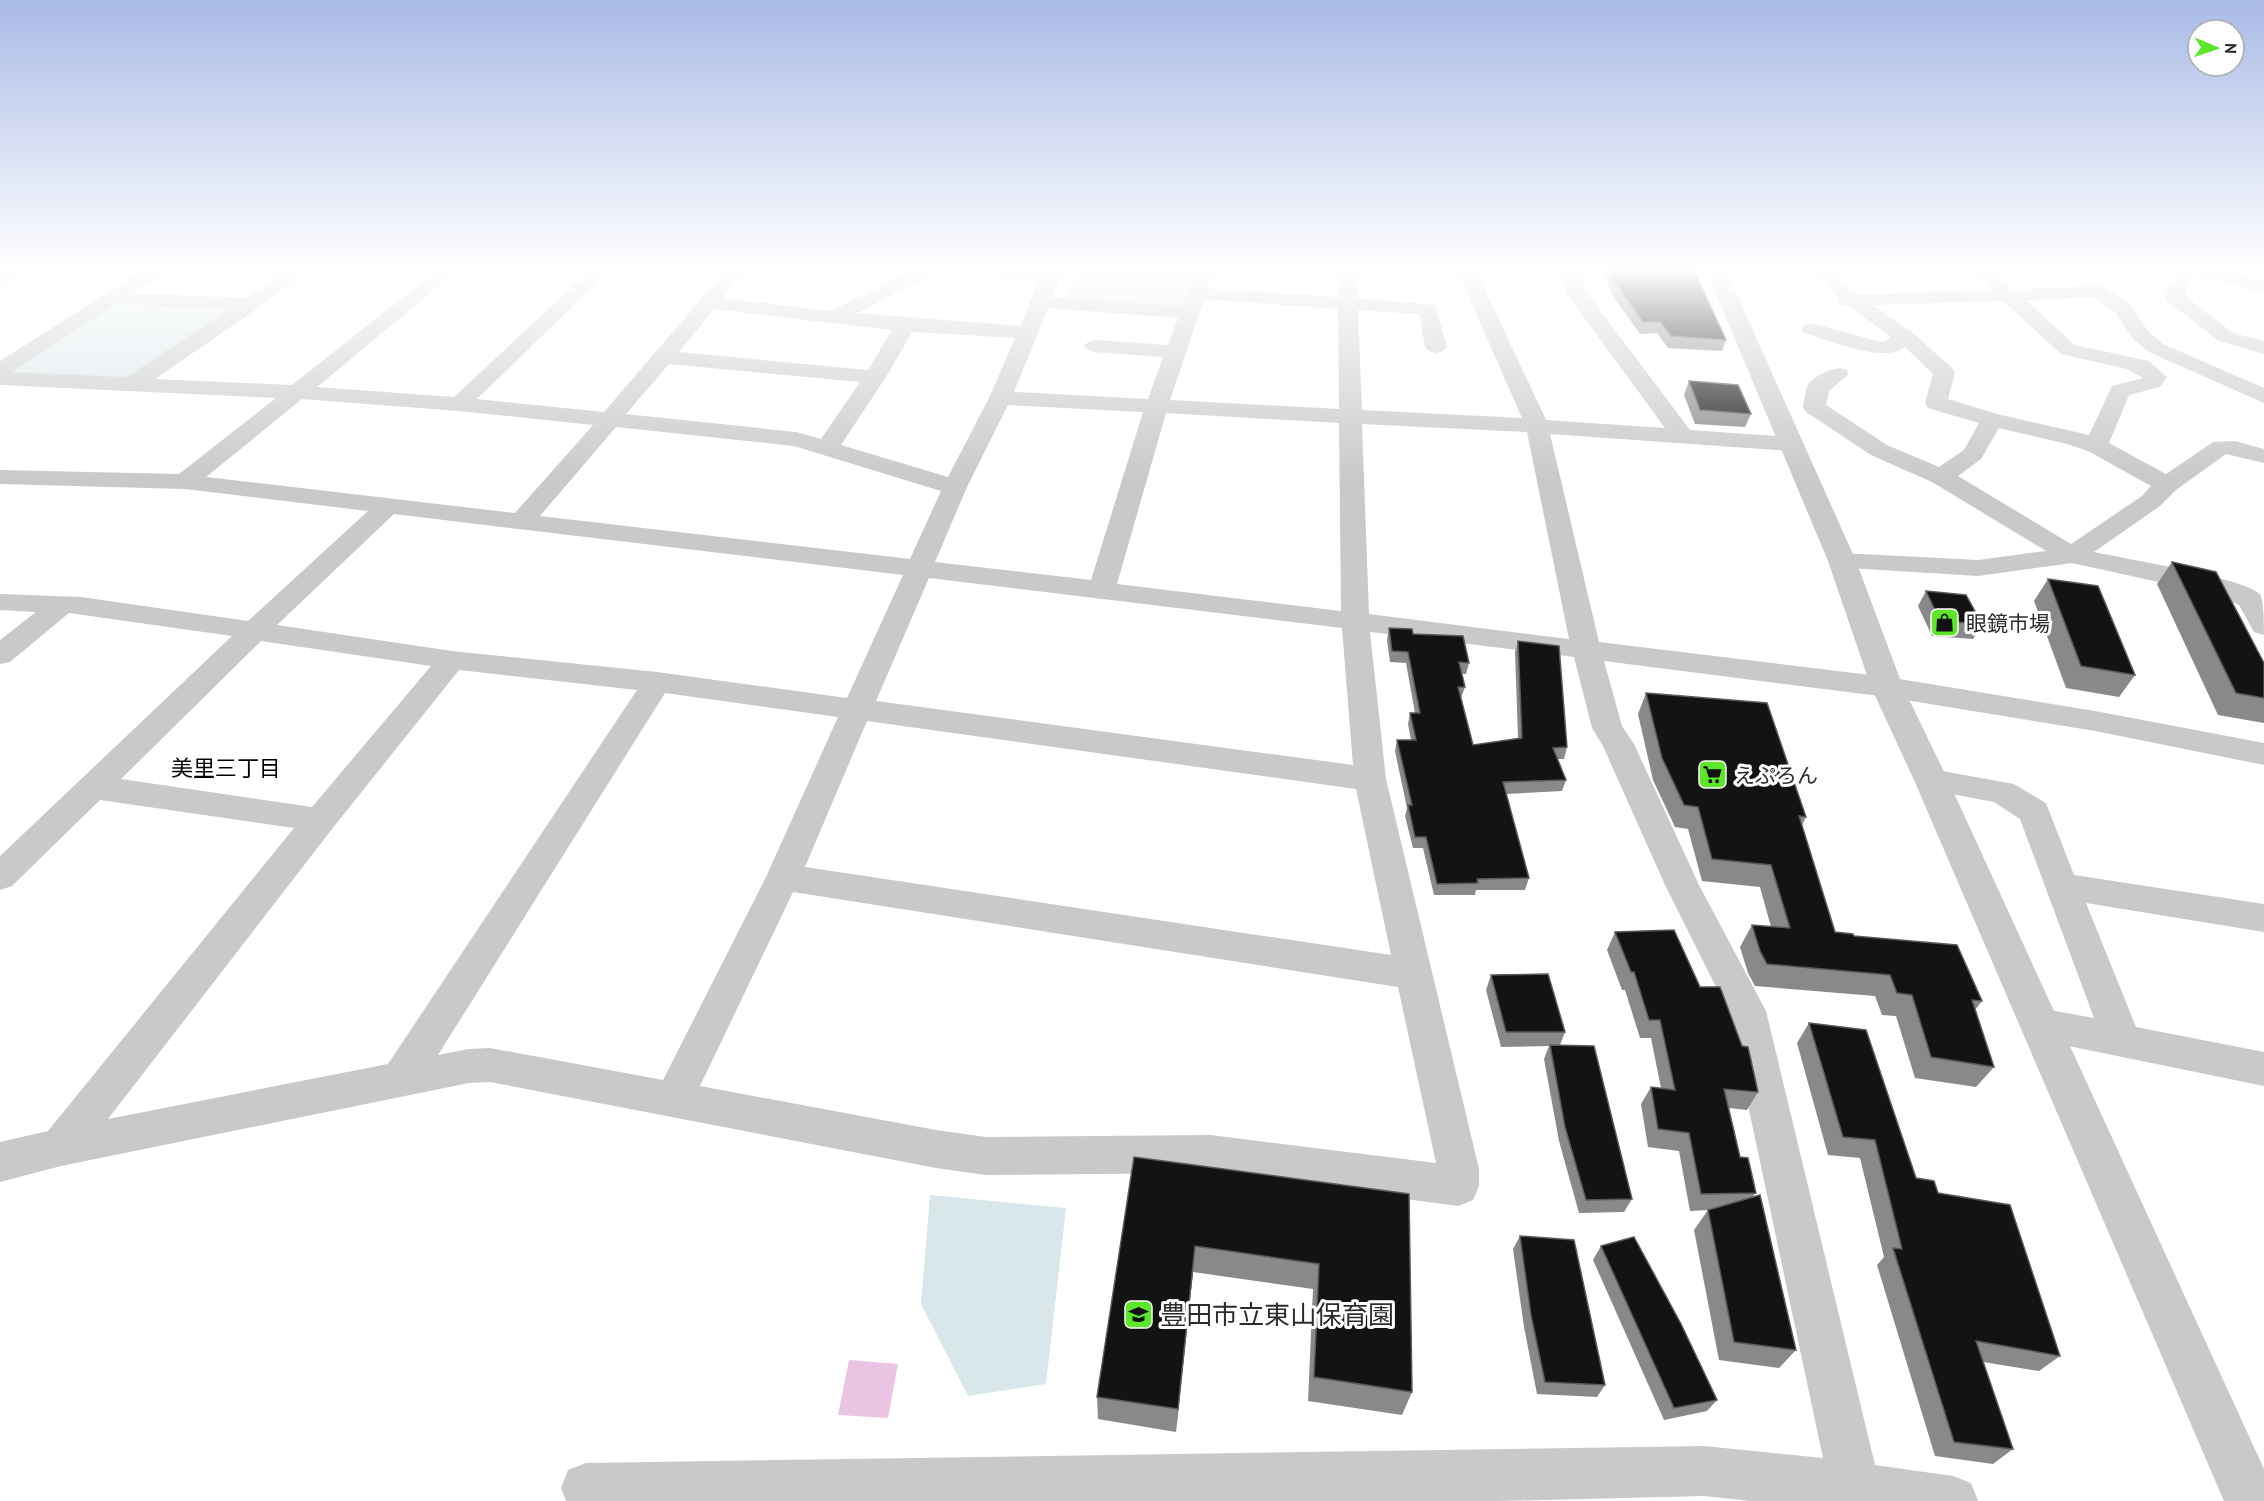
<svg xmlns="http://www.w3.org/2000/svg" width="2264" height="1501" font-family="'PT Sans','Noto Sans JP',sans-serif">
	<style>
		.green { fill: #d9e6ea }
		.water { fill: #ebc4e3 }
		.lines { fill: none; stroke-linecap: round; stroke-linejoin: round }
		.minor { fill: #c9c9c9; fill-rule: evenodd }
		.tertiary { fill: #c9c9c9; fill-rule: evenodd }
		.wall { fill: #898989 }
		.shaded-wall { fill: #5a5a5a }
		.building { fill: #131313; stroke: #5a5a5a; stroke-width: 1.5 }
		.labels { text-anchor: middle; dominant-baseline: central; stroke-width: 6; stroke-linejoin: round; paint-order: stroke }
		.poi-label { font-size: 21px; fill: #2c2c2c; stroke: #fff; text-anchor: start }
		.neighbourhood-label { font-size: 22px; fill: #000; stroke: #fff }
		.near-poi-label { font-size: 26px; fill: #2c2c2c; stroke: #fff; text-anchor: start }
	</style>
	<rect width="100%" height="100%" fill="#fff"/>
	<!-- green -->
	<g class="green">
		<path d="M1081 270H1195L1184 306 1067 298Z"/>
		<path d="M114 304 232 309 129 379 11 372Z"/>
		<path d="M930 1195 1066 1208 1046 1384 968 1396 921 1304Z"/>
	</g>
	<!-- water -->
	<path class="water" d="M849 1360 898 1364 888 1418 838 1415Z"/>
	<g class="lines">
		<!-- minor -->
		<g class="minor">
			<path d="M4 270H27L7 285 0 287V273Z"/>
			<path d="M143 270H165L134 293 245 298 286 270H308L258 308 155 379 292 385 437 270H458L317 387 454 397 590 270H610L477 399 604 412 726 270H745L723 298 832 311 910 270H934L932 274 857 313 1020 326 1039 281 993 276 986 274 984 270H1070L1059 280 1053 297 1182 306 1195 270H1214L1208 288 1338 297 1337 270H1357L1358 298 1435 305 1447 347 1443 351 1436 353 1429 351 1425 347 1419 314 1358 310 1362 410 1522 418 1457 270H1476L1546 420 1665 428 1567 294 1561 270H1580L1587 293 1690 430 1791 437 1799 439 1803 444 1799 449 1791 451 1550 434 1599 642 1887 677 2095 711 2264 743V765L2095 731 1887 697 1604 661 1622 726 1634 744 1699 885 1766 1011 1875 1465 1953 1476 1971 1483 1978 1501H1750L1704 1496 1499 1501H566L561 1488 568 1470 586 1463 1704 1446 1823 1458 1728 1011 1665 885 1603 746 1592 728 1574 657 1370 632 1386 779 1479 1169V1186L1473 1200 1458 1206 1210 1173 986 1175 936 1168 490 1082 469 1083 61 1166 0 1182V1142L48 1131 294 828 100 800 12 886 0 890V856L232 636 69 613 10 662 0 664V640L36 612 0 610V594L81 597 248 621 368 511 185 489 0 484V470L179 474 276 398 0 385V361ZM1204 299 1338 309 1339 409 1170 400ZM116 304 229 309 127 377 12 372ZM1048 308 1178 318 1168 345 1095 340 1088 342 1084 346 1088 350 1095 352 1163 357 1148 399 1014 392ZM714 309 892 330 868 370 679 352ZM912 332 1015 338 989 398 948 477 841 445 886 377ZM669 364 860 382 821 439 796 432 626 414ZM302 399 459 411 593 425 515 513 206 477ZM1008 405 1143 412 1091 580 935 562 967 487ZM1166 413 1339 423 1341 611 1117 584ZM1362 424 1527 432 1569 639 1369 614ZM616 427 794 446 941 491 910 559 540 516ZM394 514 903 575 847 698 657 672 452 651 277 625ZM929 578 1342 628 1353 765 876 701ZM261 641 431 666 312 807 121 779ZM459 670 637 690 388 1064 108 1119 332 829ZM665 693 838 717 766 877 663 1080 490 1048 469 1049 438 1055ZM867 721 1356 789 1391 955 805 867ZM793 892 1398 987 1436 1163 1210 1135 986 1137 936 1130 700 1086Z"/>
			<path d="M1811 270H1831L1858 294 1991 290 1972 270H1992L2013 289 2099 286 2106 288 2130 304 2148 331 2163 344 2264 388V403L2149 352 2133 339 2115 312 2095 298 2026 300 2075 345 2149 361 2167 377 2160 387 2129 395 2109 443 2166 474 2213 442 2235 441 2264 449V463L2226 454 2176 490 2160 506 2094 552C2125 559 2241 577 2260 594 2264 602 2264 624 2264 635L2254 632 2239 605 2218 595 2072 563 1978 576 1833 567 1829 561 1833 555 1842 553 1978 560 2046 551 1932 482 1871 455 1806 412 1803 407C1804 401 1805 393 1807 387 1813 375 1834 366 1846 369L1849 374 1829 391 1826 405 1887 445 1939 467 1964 450 1979 423 1928 408 1925 403 1933 374 1905 347C1883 364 1829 340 1804 333L1801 329 1804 325 1811 323 1881 342H1885L1891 337 1849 306 1840 304 1837 300 1839 298ZM2003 301 2061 354 2127 369 2143 378 2112 386 2089 435 1997 414 1948 399 1955 373 1952 368 1912 332 1873 305ZM1999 428 2067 444 2088 451 2151 486 2142 496 2071 544 1958 476 1981 459Z"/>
			<path d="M2178 270H2197L2184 295 2233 333 2264 341V354L2219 341 2167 301 2164 293Z"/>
			<path d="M1931 769 2014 784 2046 803 2074 875 2264 904V932L2086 903 2136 1027 2264 1052V1086L2039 1040 2025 1036 2020 1024 2025 1012 2039 1008 2094 1018 2020 819 1994 802 1920 788 1915 780 1920 772Z"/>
		</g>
		<!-- tertiary -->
		<g class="tertiary">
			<path d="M1706 270H1726L1856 561 1903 687 1948 780 2264 1469V1501H2224L1914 780 1871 687 1828 561Z"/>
			<path d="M2189 270H2223L2264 281V293L2192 274Z"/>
		</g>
	</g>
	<!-- wall -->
	<g class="wall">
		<path d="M1604 270H1694L1726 340 1722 351 1668 348 1657 333 1640 334 1611 293Z"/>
		<path d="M1689 381 1751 414 1745 427 1695 424 1684 395Z"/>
		<path d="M2172 562 2264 663V723L2218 715 2157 584Z"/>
		<path d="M2048 579 2135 675 2119 697 2066 688 2034 601Z"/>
		<path d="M1926 591 1982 624 1973 639 1932 636 1918 606Z"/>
		<path d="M1389 628 1413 634 1469 663 1466 674H1462L1465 687 1461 698 1473 745 1518 738 1515 652 1518 641 1567 747 1564 759H1557L1566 780 1562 791 1506 794 1529 878 1525 890H1476L1475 895H1434L1423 848H1413L1405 816 1407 808 1395 751 1397 740H1411L1408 724 1410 713H1415L1406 663 1390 662 1387 640Z"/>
		<path d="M1646 693 1806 817 1802 825 1835 932 1854 936 1982 1001 1975 1010 1994 1067 1976 1087 1915 1078 1896 1016 1882 1015 1875 996 1755 986 1748 973 1740 947 1752 925 1771 927 1760 887 1702 881 1688 829 1675 827 1653 780 1638 714Z"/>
		<path d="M1615 932 1700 987 1758 1092 1747 1110 1729 1108 1740 1157 1756 1193 1752 1197 1796 1350 1779 1368 1719 1360 1694 1230 1708 1210 1690 1211 1679 1151 1648 1147 1641 1104 1651 1087 1661 1088 1651 1038H1640L1625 990H1622L1607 950Z"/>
		<path d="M1491 975 1565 1032 1560 1045 1632 1199 1624 1212 1579 1213 1559 1141 1544 1059 1549 1046 1501 1047 1486 990Z"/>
		<path d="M1809 1023 1916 1178 1938 1193 2060 1356 2039 1371 1983 1362 2013 1449 1993 1464 1935 1456 1877 1265 1884 1257 1860 1158 1828 1155 1797 1043Z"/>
		<path d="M1134 1157 1409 1194 1412 1392 1402 1415 1308 1401 1313 1289 1193 1272 1176 1432 1098 1419 1097 1397Z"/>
		<path d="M1520 1236 1605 1385 1597 1397 1537 1394 1524 1327 1513 1249Z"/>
		<path d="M1601 1246 1717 1400 1707 1411 1664 1420 1593 1260Z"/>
	</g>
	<!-- shaded-wall -->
	<path class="shaded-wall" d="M1195 1246 1193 1272 1176 1432 1178 1409Z"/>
	<!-- building -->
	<g class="building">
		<path d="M1610 270H1694L1726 340 1671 336 1660 322H1643L1614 282Z"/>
		<path d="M1689 381 1738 385 1751 414 1700 410Z"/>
		<path d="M2172 562 2216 572 2264 663V698L2236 693Z"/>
		<path d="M2048 579 2098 586 2135 675 2081 666Z"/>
		<path d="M1926 591 1966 595 1982 624 1940 621Z"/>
		<path d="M1389 628 1412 629 1413 634 1463 636 1469 663 1459 662 1465 687H1458L1473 745 1522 738 1518 641 1559 646 1567 747 1553 748 1566 780 1503 782 1529 878 1477 879 1478 883 1437 884 1426 837H1415L1408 805H1412L1397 740H1416L1410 713H1420L1408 652 1392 651Z"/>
		<path d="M1646 693 1767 703 1806 817 1799 816 1835 932 1853 934 1854 936 1957 945 1982 1001 1972 1000 1994 1067 1931 1057 1912 995 1897 993 1890 975 1767 964 1760 951 1752 925 1790 928 1771 865 1712 859 1698 807 1684 805 1662 758Z"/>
		<path d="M1674 930 1700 987H1720L1742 1046 1748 1047 1758 1092 1724 1089 1740 1157 1748 1158 1756 1193 1701 1194 1689 1133 1658 1129 1651 1087 1675 1090 1660 1020H1649L1634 972H1631L1615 932Z"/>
		<path d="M1548 974 1565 1032H1506L1491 975Z"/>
		<path d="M1809 1023 1866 1030 1916 1178 1934 1181 1938 1193 2010 1205 2060 1356 1976 1341 2013 1449 1954 1442 1893 1248 1902 1249 1875 1140 1843 1137Z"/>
		<path d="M1550 1045 1594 1046 1632 1199 1586 1200 1565 1127Z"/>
		<path d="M1134 1157 1409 1194 1412 1392 1314 1377 1319 1264 1195 1246 1178 1409 1097 1397Z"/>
		<path d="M1760 1195 1796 1350 1734 1342 1708 1210Z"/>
		<path d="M1520 1236 1574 1240 1605 1385 1545 1382 1531 1315Z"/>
		<path d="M1634 1237 1681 1324 1717 1400 1674 1408 1601 1246Z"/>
	</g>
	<!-- sky -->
	<linearGradient id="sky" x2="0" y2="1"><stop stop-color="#a9bae6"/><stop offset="0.56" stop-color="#fff"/><stop offset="1" stop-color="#fff" stop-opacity="0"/></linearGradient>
	<rect width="2264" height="480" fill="url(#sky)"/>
	<!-- icons -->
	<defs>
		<symbol id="shop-square" viewBox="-11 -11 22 22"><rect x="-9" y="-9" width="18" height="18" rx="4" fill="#5de72a" stroke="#fff"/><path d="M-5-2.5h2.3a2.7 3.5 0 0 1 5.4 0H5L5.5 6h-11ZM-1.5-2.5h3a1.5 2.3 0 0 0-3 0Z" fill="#111"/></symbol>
		<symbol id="supermarket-square" viewBox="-11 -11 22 22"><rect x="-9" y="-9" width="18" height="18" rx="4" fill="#5de72a" stroke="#fff"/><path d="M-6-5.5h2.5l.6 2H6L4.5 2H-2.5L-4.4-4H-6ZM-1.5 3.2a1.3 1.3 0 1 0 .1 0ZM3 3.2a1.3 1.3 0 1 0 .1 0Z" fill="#111"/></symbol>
		<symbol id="school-square" viewBox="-11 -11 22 22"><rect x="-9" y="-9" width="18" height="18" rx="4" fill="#5de72a" stroke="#fff"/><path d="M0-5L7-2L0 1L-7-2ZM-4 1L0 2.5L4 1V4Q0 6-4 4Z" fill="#111"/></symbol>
	</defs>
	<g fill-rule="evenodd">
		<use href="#shop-square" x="1928" y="606" width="33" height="33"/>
		<use href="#supermarket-square" x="1696" y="758" width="33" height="33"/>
		<use href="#school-square" x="1122" y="1298" width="33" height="33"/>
	</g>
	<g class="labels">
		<!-- poi labels -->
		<g class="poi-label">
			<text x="1966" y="623">眼鏡市場</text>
			<text x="1734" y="775">えぷろん</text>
		</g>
		<!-- neighbourhood labels -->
		<g class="neighbourhood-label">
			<text x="226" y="768">美里三丁目</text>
		</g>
		<!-- near-poi labels -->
		<g class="near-poi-label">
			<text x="1160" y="1314">豊田市立東山保育園</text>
		</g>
	</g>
	<!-- north arrow -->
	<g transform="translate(2216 48) rotate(92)"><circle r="28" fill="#ffffff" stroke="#ababab" stroke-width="1.5"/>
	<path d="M0-4.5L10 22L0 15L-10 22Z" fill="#5de72a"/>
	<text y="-9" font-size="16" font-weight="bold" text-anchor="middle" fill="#2c2c2c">N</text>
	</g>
</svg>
